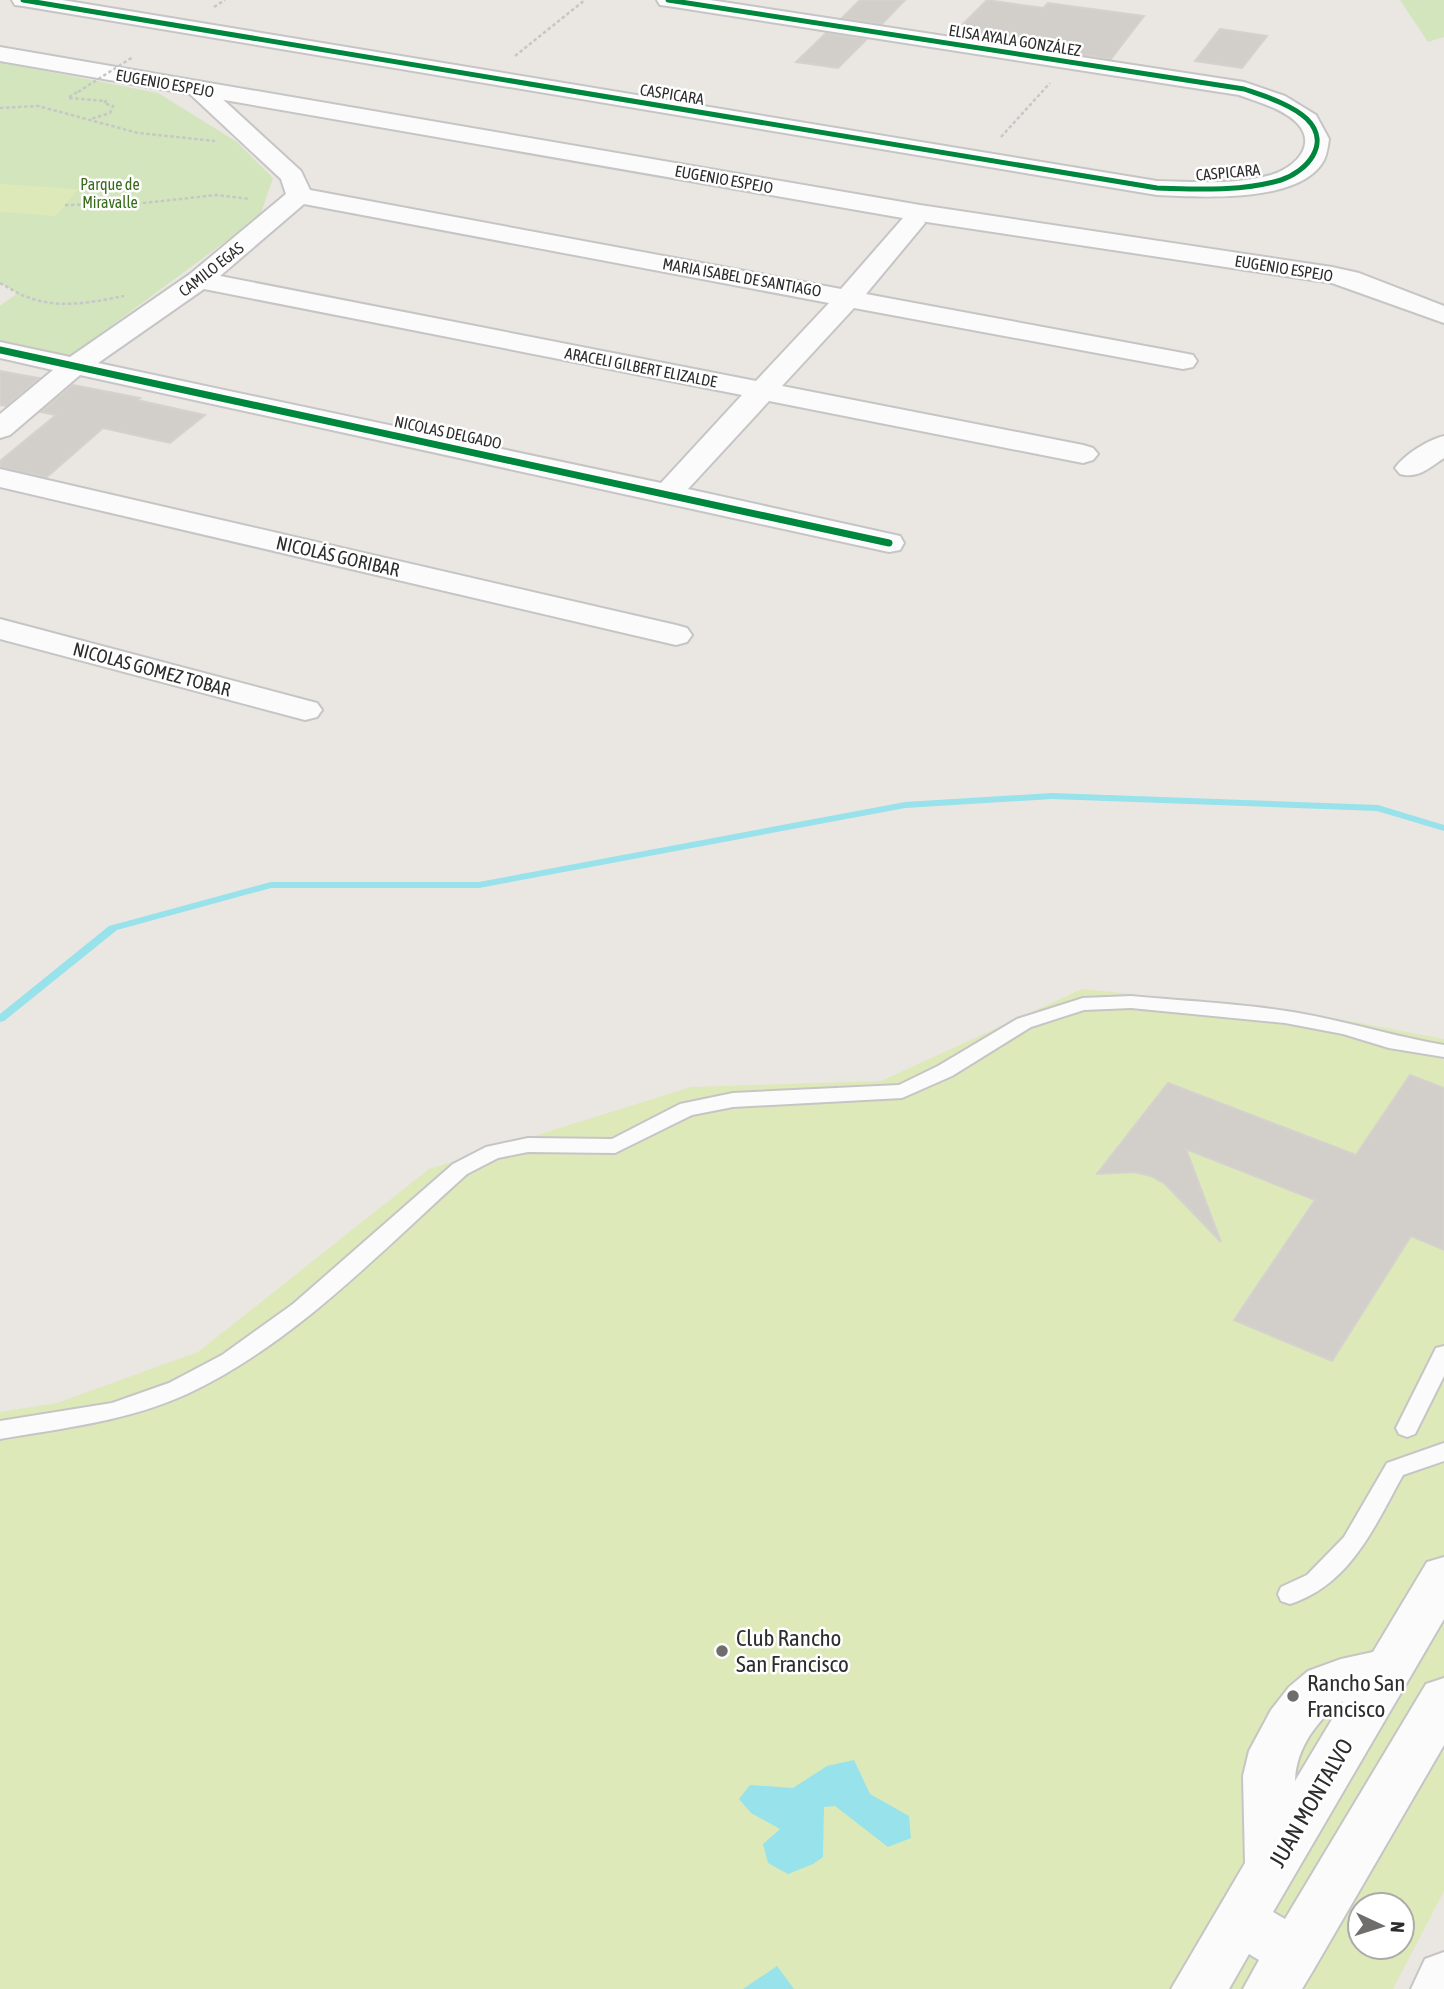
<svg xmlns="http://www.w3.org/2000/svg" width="1444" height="1989" font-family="'Asap Condensed',sans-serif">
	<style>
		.green { fill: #d2e5bc }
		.pitch { fill: #dee9b9; fill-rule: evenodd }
		.water { fill: #97e2eb }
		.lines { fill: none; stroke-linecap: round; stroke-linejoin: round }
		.stream { fill: #97e2eb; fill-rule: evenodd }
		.building { fill: #d2cfcb; stroke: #d5d2ce; stroke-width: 2 }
		.service-casing { stroke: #c6c5c5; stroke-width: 4 }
		.minor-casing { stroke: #c6c5c5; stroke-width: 4 }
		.tertiary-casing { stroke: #c6c5c5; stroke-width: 4 }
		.path { stroke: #c7c7c7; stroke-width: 2.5; stroke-dasharray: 3.5 2.5; stroke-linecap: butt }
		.service { fill: #fcfbfb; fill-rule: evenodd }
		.minor { fill: #fcfbfb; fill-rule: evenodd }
		.tertiary { fill: #fcfbfb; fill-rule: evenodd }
		.path-bridge { stroke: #c7c7c7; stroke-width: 2.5; stroke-dasharray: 3.5 2.5; stroke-linecap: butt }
		.cycleway-far1-casing { stroke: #fff; stroke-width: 8 }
		.cycleway-casing { stroke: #fff; stroke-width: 10 }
		.cycleway-far1 { stroke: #00873e; stroke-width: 5 }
		.cycleway { stroke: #00873e; stroke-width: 7 }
		.poi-dot { fill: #6f6e6c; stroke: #fff; stroke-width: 2.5 }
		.labels { text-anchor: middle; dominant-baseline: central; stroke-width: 5; stroke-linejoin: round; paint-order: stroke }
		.far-street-label { font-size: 16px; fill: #2d2d2d; stroke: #fff }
		.far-park-label { font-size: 16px; fill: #386b1b; stroke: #fff }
		.street-label { font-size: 19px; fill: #2d2d2d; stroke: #fff }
		.near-poi-label { font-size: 23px; fill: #2d2d2d; stroke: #fff; text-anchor: start }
		.near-street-label { font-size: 23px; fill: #2d2d2d; stroke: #fff }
	</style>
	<rect width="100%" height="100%" fill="#eae6e2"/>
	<!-- green -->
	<g class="green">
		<path d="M1400 0H1444V37L1428 42Z"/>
		<path d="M0 62 158 93 237 142 273 178 260 216 66 359 0 347V306L18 293 0 283Z"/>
	</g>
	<!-- pitch -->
	<g class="pitch">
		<path d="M0 184 78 189 56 216 0 212Z"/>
		<path d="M1082 989 1297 1011 1444 1039V1891L1393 1989H0V1412L57 1403 198 1352 429 1169 691 1087 881 1081ZM1360 1905H1402V1947H1360Z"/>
	</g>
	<!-- water -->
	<g class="water">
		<path d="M854 1760 870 1794 909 1816 911 1838 888 1847 835 1806 824 1807 823 1857 813 1864 788 1874 768 1863 763 1844 780 1829 751 1813 739 1799 750 1785 793 1788 827 1766Z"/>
		<path d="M777 1966 794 1989H743Z"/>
	</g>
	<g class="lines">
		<!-- stream -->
		<path class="stream" d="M1052 793 1378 805 1444 825V831L1377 811 1052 799 905 808 479 888H271L117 930 4 1021 0 1022V1014L109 926 271 882H479L905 802Z"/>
	</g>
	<!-- building -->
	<g class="building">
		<path d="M860 0H905L882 24 842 18Z"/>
		<path d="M987 0 1043 8 1048 3 1144 16 1111 59 1070 53 1075 47 1001 36 997 41 952 35Z"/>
		<path d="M1220 29 1267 36 1242 68 1195 61Z"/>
		<path d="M826 33 866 40 838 68 796 62Z"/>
		<path d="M0 371 39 378 6 406 0 405Z"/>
		<path d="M73 385 140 398 137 400 205 415 170 443 103 428 47 477 0 467V461L56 415 41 412Z"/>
		<path d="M1410 1075 1444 1088V1250L1411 1236 1332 1361 1234 1320 1315 1200 1186 1149 1221 1242 1165 1184 1151 1176 1134 1172 1097 1174 1168 1083 1356 1155Z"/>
	</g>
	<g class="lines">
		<defs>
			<g id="service">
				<path d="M1131 996C1183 1001 1235 1003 1286 1011 1340 1019 1391 1036 1444 1045V1057L1389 1048 1343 1034 1285 1023 1131 1008 1084 1010 1031 1027 952 1076 902 1098 733 1107 692 1115 615 1153 528 1152 498 1158 467 1174C380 1252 294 1344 187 1394 128 1421 63 1428 0 1439V1421L112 1403 169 1383 222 1355 293 1304 453 1164 486 1147 528 1138 612 1139 680 1104 733 1093 899 1085 938 1066 1017 1019 1083 998Z"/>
				<path d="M1444 1346V1376L1415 1434 1407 1437 1399 1434 1396 1428 1436 1348Z"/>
				<path d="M1444 1443V1461L1403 1475C1374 1527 1351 1584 1290 1604L1281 1601 1278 1594 1281 1587 1307 1575 1344 1537 1387 1463Z"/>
			</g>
			<g id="minor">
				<path d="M12 0H62L1157 181C1194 182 1235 185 1271 175 1292 169 1318 147 1298 124 1284 109 1258 102 1239 95L668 6 660 5 657 0H710L1244 82 1285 96 1316 115 1329 139C1328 146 1327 154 1324 160 1301 204 1199 197 1157 195L23 6 15 5Z"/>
				<path d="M197 81 205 83 301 171 310 190 841 289 903 218 912 215 921 218 925 223 866 294 1183 353 1193 355 1197 361 1193 367 1183 369 854 308 782 386 1083 445 1093 448 1098 454 1093 460 1083 463 769 401 688 489 900 536 904 543 900 550 889 552 80 375 10 435 0 438V414L53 370 0 358V342L70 357 190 274 286 194 281 179 189 93 185 88 189 83ZM304 204 829 303 756 381 220 276ZM204 289 742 395 661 483 98 363Z"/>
				<path d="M1444 436V458C1429 468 1418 479 1400 474L1395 468C1405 454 1428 440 1444 436Z"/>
				<path d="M0 469 676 625 687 628 692 635 687 642 676 645 0 487Z"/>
				<path d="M0 619 317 703 322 710 317 717 305 720 0 639Z"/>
				<path d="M1444 1557V1619L1273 1912 1285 1919 1426 1684 1444 1678V1745L1314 1969 1302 1989H1243L1259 1960 1249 1954 1229 1989H1171L1245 1863 1243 1776 1249 1751 1271 1710 1289 1687 1308 1671 1341 1659 1373 1652 1427 1562ZM1343 1701 1295 1781C1296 1748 1317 1720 1343 1701Z"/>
				<path d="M1444 1952V1989H1411L1425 1959Z"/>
			</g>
			<path id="tertiary" d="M0 47 920 205 1332 267 1359 273 1444 306V323L1332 283 920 221 0 61Z"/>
		</defs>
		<!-- service casing -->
		<use href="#service" class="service-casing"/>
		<!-- minor casing -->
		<use href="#minor" class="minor-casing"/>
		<!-- tertiary casing -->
		<use href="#tertiary" class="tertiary-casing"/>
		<!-- path -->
		<g class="path">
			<path d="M214 7 225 0"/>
			<path d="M515 56 585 0"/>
			<path d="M77 92 68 98 106 101 104 103 113 106 110 113 91 119"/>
			<path d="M0 108 38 106 138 133 215 141"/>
			<path d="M1001 137 1050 83"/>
			<path d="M65 205 135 204 216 195 250 199"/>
			<path d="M0 283C10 288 19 295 30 298 60 309 94 302 124 296"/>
		</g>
		<!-- service -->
		<use href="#service" class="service"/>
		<!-- minor -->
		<use href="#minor" class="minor"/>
		<!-- tertiary -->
		<use href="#tertiary" class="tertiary"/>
		<!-- path-bridge -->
		<path class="path-bridge" d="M78 92 133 57"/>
		<defs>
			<path id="cycleway-far1" d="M23 0 1157 188C1198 189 1241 192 1281 180 1306 172 1332 144 1307 119 1291 104 1264 96 1244 89L668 0"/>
			<path id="cycleway" d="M0 350 889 543"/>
		</defs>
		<!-- cycleway-far1 casing -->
		<use href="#cycleway-far1" class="cycleway-far1-casing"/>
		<!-- cycleway casing -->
		<use href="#cycleway" class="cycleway-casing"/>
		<!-- cycleway-far1 -->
		<use href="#cycleway-far1" class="cycleway-far1"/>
		<!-- cycleway -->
		<use href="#cycleway" class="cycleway"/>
	</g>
	<!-- markers -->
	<g class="poi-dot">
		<circle cx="722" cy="1651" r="7"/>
		<circle cx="1293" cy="1696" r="7"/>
	</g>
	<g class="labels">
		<!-- far-street labels -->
		<g class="far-street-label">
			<text transform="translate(1015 40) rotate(9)">ELISA AYALA GONZÁLEZ</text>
			<text transform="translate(165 83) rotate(10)">EUGENIO ESPEJO</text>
			<text transform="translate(672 94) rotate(9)">CASPICARA</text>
			<text transform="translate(1228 172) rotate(-5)">CASPICARA</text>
			<text transform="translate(724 179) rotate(10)">EUGENIO ESPEJO</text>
			<text transform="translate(1284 268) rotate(9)">EUGENIO ESPEJO</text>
			<text transform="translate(211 269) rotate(-38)">CAMILO EGAS</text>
			<text transform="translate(742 277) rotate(10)">MARIA ISABEL DE SANTIAGO</text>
			<text transform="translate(641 367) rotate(11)">ARACELI GILBERT ELIZALDE</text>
			<text transform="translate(448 432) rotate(12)">NICOLAS DELGADO</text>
		</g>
		<!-- far-park labels -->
		<g class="far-park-label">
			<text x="110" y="184">Parque de<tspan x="110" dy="18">Miravalle</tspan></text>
		</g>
		<!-- street labels -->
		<g class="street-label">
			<text transform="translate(338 556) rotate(13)">NICOLÁS GORIBAR</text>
			<text transform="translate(152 669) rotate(15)">NICOLAS GOMEZ TOBAR</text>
		</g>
		<!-- near-poi labels -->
		<g class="near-poi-label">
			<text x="736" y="1638">Club Rancho<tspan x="736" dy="26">San Francisco</tspan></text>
			<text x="1307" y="1683">Rancho San<tspan x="1307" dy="26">Francisco</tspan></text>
		</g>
		<!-- near-street labels -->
		<g class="near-street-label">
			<text transform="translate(1311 1803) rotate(-60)">JUAN MONTALVO</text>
		</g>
	</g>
	<!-- north arrow -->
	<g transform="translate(1381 1926) rotate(94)"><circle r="33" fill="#ffffff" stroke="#ababab" stroke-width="2"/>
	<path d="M0-5L12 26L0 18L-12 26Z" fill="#6f6e6c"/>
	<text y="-10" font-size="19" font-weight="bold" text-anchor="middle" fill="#2d2d2d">N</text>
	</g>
</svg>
